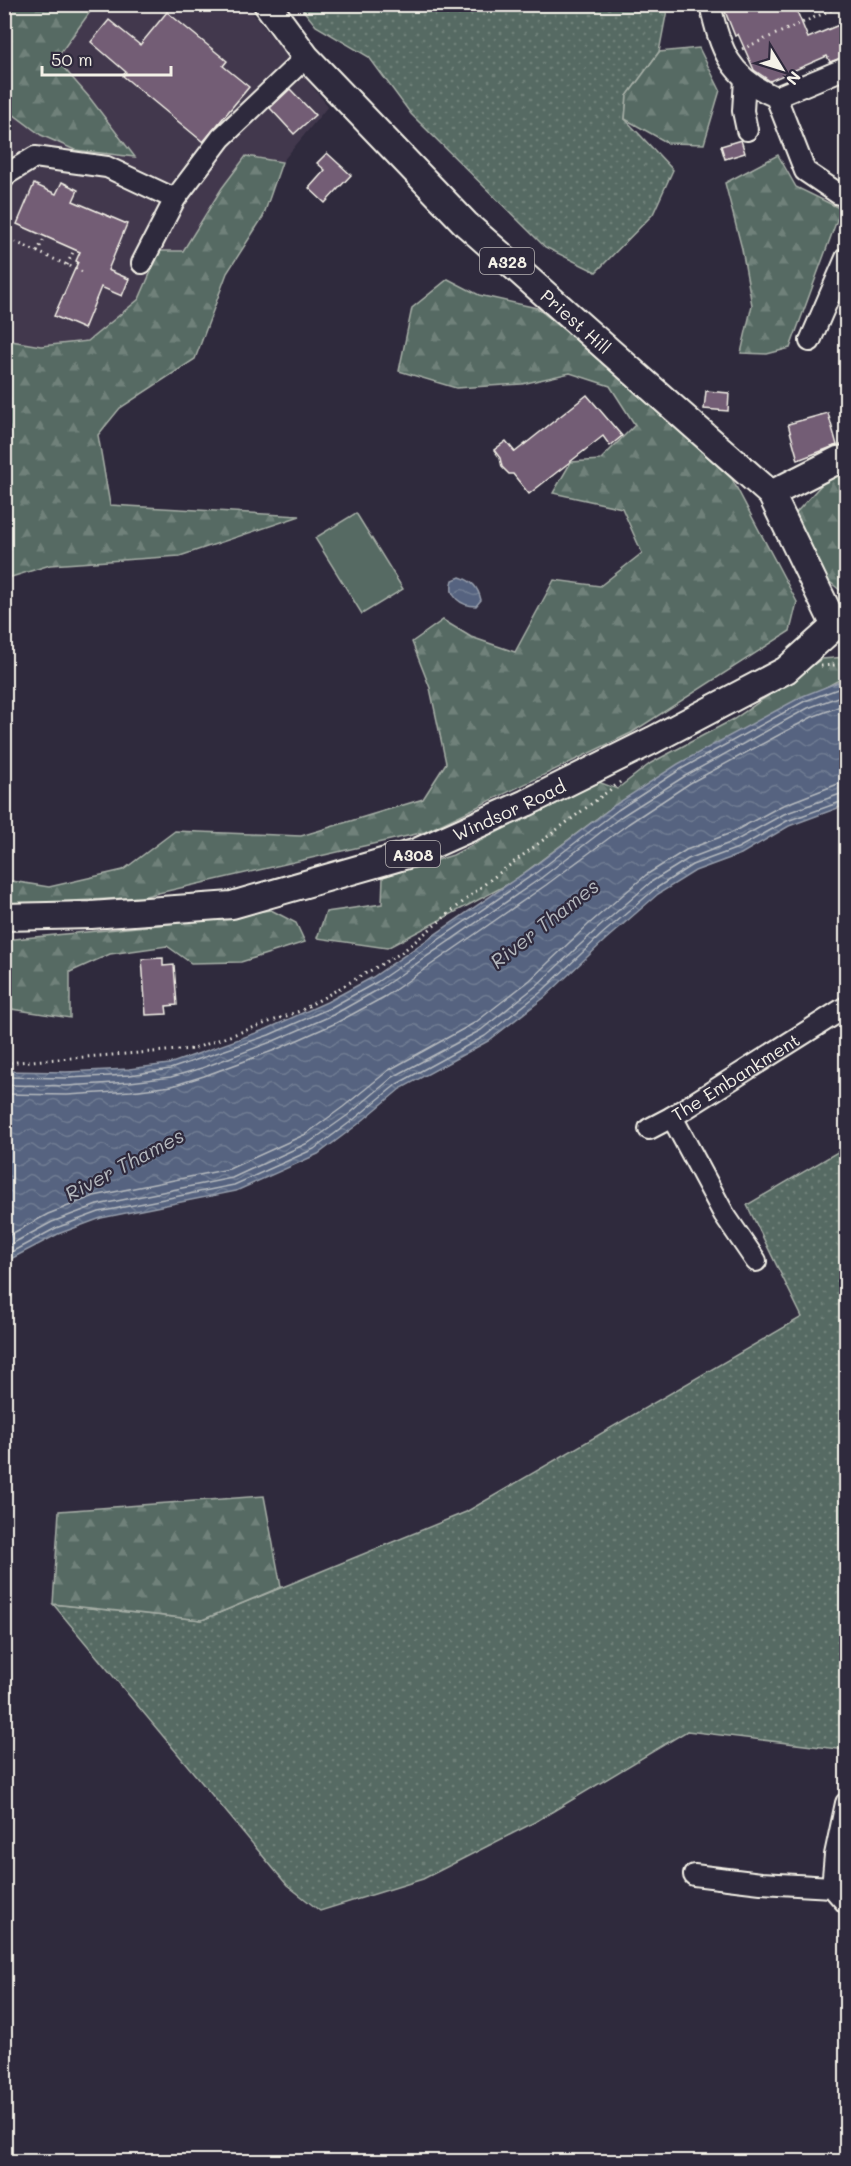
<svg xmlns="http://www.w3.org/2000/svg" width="851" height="2166" font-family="Mali,sans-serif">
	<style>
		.built { fill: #43394e }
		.grass { fill: url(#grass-dots); stroke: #a6aea6; stroke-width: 1.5 }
		.forest { fill: url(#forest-firs); stroke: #a6aea6; stroke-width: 1.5 }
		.pitch { fill: #576b64; stroke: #a6aea6; stroke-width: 1.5 }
		.water { fill: url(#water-waves); stroke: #959caa; stroke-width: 1.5 }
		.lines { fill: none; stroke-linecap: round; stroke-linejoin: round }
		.shore { stroke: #b5b9be; stroke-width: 1.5 }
		.building { fill: #735d74; stroke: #f4f1e8; stroke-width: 1.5 }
		.minor-casing { stroke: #f4f1e8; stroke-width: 24 }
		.major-casing { stroke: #f4f1e8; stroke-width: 30 }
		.path { stroke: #f4f1e8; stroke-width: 3; stroke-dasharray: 1.5 4.5; stroke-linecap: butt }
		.minor { stroke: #2f2a3d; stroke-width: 20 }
		.major { stroke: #2f2a3d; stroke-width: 26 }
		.labels { text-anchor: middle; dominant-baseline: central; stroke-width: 4.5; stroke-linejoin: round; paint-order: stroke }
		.shield { fill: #2f2a3d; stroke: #b9b5b5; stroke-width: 1.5 }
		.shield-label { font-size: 16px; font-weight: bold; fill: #f4f1e8 }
		.street-label { font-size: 18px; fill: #f4f1e8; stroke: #2f2a3d }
		.water-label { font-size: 20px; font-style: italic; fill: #b5b9be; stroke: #2f2a3d }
	</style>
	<defs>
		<pattern id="grass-dots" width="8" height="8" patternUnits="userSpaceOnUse" patternTransform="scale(1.5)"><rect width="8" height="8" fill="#576b64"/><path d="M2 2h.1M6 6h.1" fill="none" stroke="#70817a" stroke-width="1.8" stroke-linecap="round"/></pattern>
		<pattern id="forest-firs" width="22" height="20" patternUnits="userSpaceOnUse" patternTransform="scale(1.5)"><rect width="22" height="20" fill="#576b64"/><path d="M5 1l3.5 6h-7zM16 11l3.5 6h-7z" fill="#70817a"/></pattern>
		<pattern id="water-waves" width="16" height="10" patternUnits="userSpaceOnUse" patternTransform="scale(1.5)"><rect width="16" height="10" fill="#566480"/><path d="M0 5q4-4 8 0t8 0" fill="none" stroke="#6f7b92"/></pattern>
	</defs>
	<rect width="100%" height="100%" fill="#2f2a3d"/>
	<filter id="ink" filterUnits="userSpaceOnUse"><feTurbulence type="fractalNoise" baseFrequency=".0167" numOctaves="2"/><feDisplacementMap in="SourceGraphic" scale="12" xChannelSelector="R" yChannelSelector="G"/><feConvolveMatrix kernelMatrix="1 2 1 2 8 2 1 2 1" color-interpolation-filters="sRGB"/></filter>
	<g filter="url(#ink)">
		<!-- built -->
		<path class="built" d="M4 5H246L328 106 282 162 246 156 222 188 183 251H160L139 299 88 341 41 346 5 340Z"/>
		<!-- grass -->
		<g class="grass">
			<path d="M299 5H666L667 10 659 52 627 96 625 119 673 170 653 214 596 272 545 247 411 114 369 57 316 26Z"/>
			<path d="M846 1147V1750L687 1731 535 1822 423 1879 320 1911 287 1885 53 1604 202 1620 466 1512 802 1317 747 1205Z"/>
		</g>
		<!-- forest -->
		<g class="forest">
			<path d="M4 5H95L56 59 89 97 135 157 75 150 41 135 5 108Z"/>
			<path d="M699 48 720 90 704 144 668 143 625 119 627 96 659 52Z"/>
			<path d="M778 155 796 187 841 209 790 348 767 354 741 353 752 305 742 249 725 183Z"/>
			<path d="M246 156 282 162 263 217 227 273 195 359 120 408 98 435 110 505 300 516 180 556 50 565 5 579V340L41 346 88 341 139 299 160 251H183L222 188Z"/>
			<path d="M448 279 479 295 537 308 593 353 732 479 797 602 790 631 631 733 425 832 141 897 5 905V880L49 887 123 870 175 831 301 836 423 799 446 763 430 688 412 642 443 620 471 637 515 652 554 580 600 586 642 553 622 508 553 493 571 462 600 460 635 425 610 386 570 373 522 384 456 388 399 371 412 308Z"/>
			<path d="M846 472V595L820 574 794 515 831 474Z"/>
			<path d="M846 657V676L615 805 512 882 387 948 317 938 326 912 382 904 383 877 453 855 596 781 617 789 651 763 734 719 822 659Z"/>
			<path d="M271 910 296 923 305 942 241 962 191 963 167 946 110 954 70 972V1018L5 1008 4 940 168 924Z"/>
			<path d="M264 1496 281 1587 202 1620 53 1604 59 1511Z"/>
		</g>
		<!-- pitch -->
		<path class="pitch" d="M356 513 403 589 362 614 315 538Z"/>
		<!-- water -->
		<g class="water">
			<path d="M460 577C472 581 478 587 481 600L476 606C461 606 447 596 453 580Z"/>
			<path d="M846 679V805L789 826 741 854 695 871 658 894 605 940 545 997 488 1041 400 1089 357 1125 318 1154 236 1191 101 1218 58 1234 5 1262V1071L66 1072 129 1069 169 1064 267 1029 327 1002 373 977 533 867 615 805 678 764 803 696Z"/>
		</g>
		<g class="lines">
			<!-- shore -->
			<g class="shore">
				<path d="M4 1077 66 1078 130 1075 170 1069 269 1035 330 1008 377 982 537 872 618 810 681 769 805 701 846 686"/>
				<path d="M4 1085 67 1086 130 1082 171 1077 202 1068 271 1042 333 1015 381 988 541 878 622 816 685 776 808 708 846 694"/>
				<path d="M4 1094 67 1095 131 1091 172 1086 204 1076 275 1050 336 1023 386 996 546 885 628 824 690 783 812 717 846 704"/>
				<path d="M4 1238 48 1214 94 1196 229 1169 306 1134 343 1107 389 1070 476 1022 530 980 590 923 646 875 686 850 731 833 781 806 838 784 846 783"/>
				<path d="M4 1248 52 1222 97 1205 232 1178 310 1142 348 1115 393 1077 481 1030 536 986 596 930 651 882 688 859 735 841 784 814 846 792"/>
				<path d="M4 1256 56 1228 99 1212 234 1185 314 1149 353 1120 397 1084 485 1036 541 992 601 935 655 889 692 865 738 848 787 821 846 800"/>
			</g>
		</g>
		<!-- building -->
		<g class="building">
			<path d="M722 4H794L808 38 846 22V56L830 62 827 56 770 81 754 70 738 34 735 36Z"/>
			<path d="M167 12 227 61 223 66 249 87 203 142 123 76 126 72 91 42 109 20 140 45Z"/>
			<path d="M290 89 315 115 294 134 270 108Z"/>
			<path d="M741 140 745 153 725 159 721 146Z"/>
			<path d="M327 153 351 175 325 203 309 188 325 170 317 163Z"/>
			<path d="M62 182 78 190 73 201 127 224 108 270 129 279 122 296 101 287 84 329 54 316 78 262 76 261 80 252 17 224 34 184 56 194Z"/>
			<path d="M706 391 729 393 728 411 704 409Z"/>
			<path d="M587 395 622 436 610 446 603 436 529 494 513 474H509L502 467 500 458 494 450 506 441 515 452Z"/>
			<path d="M828 413 837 445 798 460 788 424Z"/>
			<path d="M163 958V966L174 965 177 1005 166 1006 167 1014 146 1015 142 959Z"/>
		</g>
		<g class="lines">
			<defs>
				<g id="minor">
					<path d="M710 4C720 50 730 78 776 97L805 171 839 194H846"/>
					<path d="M745 79 743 111 747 130"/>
					<path d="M776 97 846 68"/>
					<path d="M4 178 7 174 35 157 107 167 175 199"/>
					<path d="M142 263 175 199 221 138 306 57"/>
					<path d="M810 341 846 258"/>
					<path d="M649 1129 672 1117"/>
					<path id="s1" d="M756 1261 724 1214 672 1117 846 1007"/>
					<path d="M846 1803 835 1855 832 1887 846 1903"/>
					<path d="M694 1875 761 1883 832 1887"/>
				</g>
				<g id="major">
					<path id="s2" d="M267 4 306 57 466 224 771 494 835 626"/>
					<path d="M771 494 838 460 846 459"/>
					<path id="s3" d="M4 917 91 915 232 905 414 853 526 803 653 740 786 670 835 626"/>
				</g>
			</defs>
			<!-- minor casing -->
			<use href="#minor" class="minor-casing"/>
			<!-- major casing -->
			<use href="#major" class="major-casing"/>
			<!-- path -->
			<g class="path">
				<path d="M742 49 845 4"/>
				<path d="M4 237 83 272"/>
				<path d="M37 252 45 237"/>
				<path d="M67 265 74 250"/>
				<path d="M821 666 846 664"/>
				<path d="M4 1063 193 1049 300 1011 401 953 486 883 623 780"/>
			</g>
			<!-- minor -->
			<use href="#minor" class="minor"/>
			<!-- major -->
			<use href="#major" class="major"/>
		</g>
	</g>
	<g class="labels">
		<!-- shield labels -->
		<g class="shield">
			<rect x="480" y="248" width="54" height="26" rx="4.5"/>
			<rect x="386" y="841" width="54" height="26" rx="4.5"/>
		</g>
		<g class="shield-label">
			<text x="507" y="261">A328</text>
			<text x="413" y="854">A308</text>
		</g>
		<!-- street labels -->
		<g class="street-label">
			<text stroke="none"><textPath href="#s2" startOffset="444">Priest Hill</textPath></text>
			<text stroke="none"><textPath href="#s3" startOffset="522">Windsor Road</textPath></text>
			<text stroke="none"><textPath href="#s1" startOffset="242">The Embankment</textPath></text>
		</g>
		<!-- water labels -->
		<g class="water-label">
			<text transform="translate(544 923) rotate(-38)">River Thames</text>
			<text transform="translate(124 1164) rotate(-28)">River Thames</text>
		</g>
	</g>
	<!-- margin -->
	<rect width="851" height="2166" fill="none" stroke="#2f2a3d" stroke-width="24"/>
	<rect x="12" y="12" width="827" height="2142" fill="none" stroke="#f4f1e8" stroke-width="2" filter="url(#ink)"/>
	<!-- north arrow -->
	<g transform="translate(782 69) rotate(128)" stroke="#2f2a3d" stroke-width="4.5" paint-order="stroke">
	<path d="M0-4.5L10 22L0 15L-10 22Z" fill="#f4f1e8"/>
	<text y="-9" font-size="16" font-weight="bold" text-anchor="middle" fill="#f4f1e8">N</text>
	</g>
	<!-- scale -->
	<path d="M42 66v9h129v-9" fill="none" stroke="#f4f1e8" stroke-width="3"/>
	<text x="51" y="66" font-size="18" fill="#f4f1e8" stroke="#2f2a3d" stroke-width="4.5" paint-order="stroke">50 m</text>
</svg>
